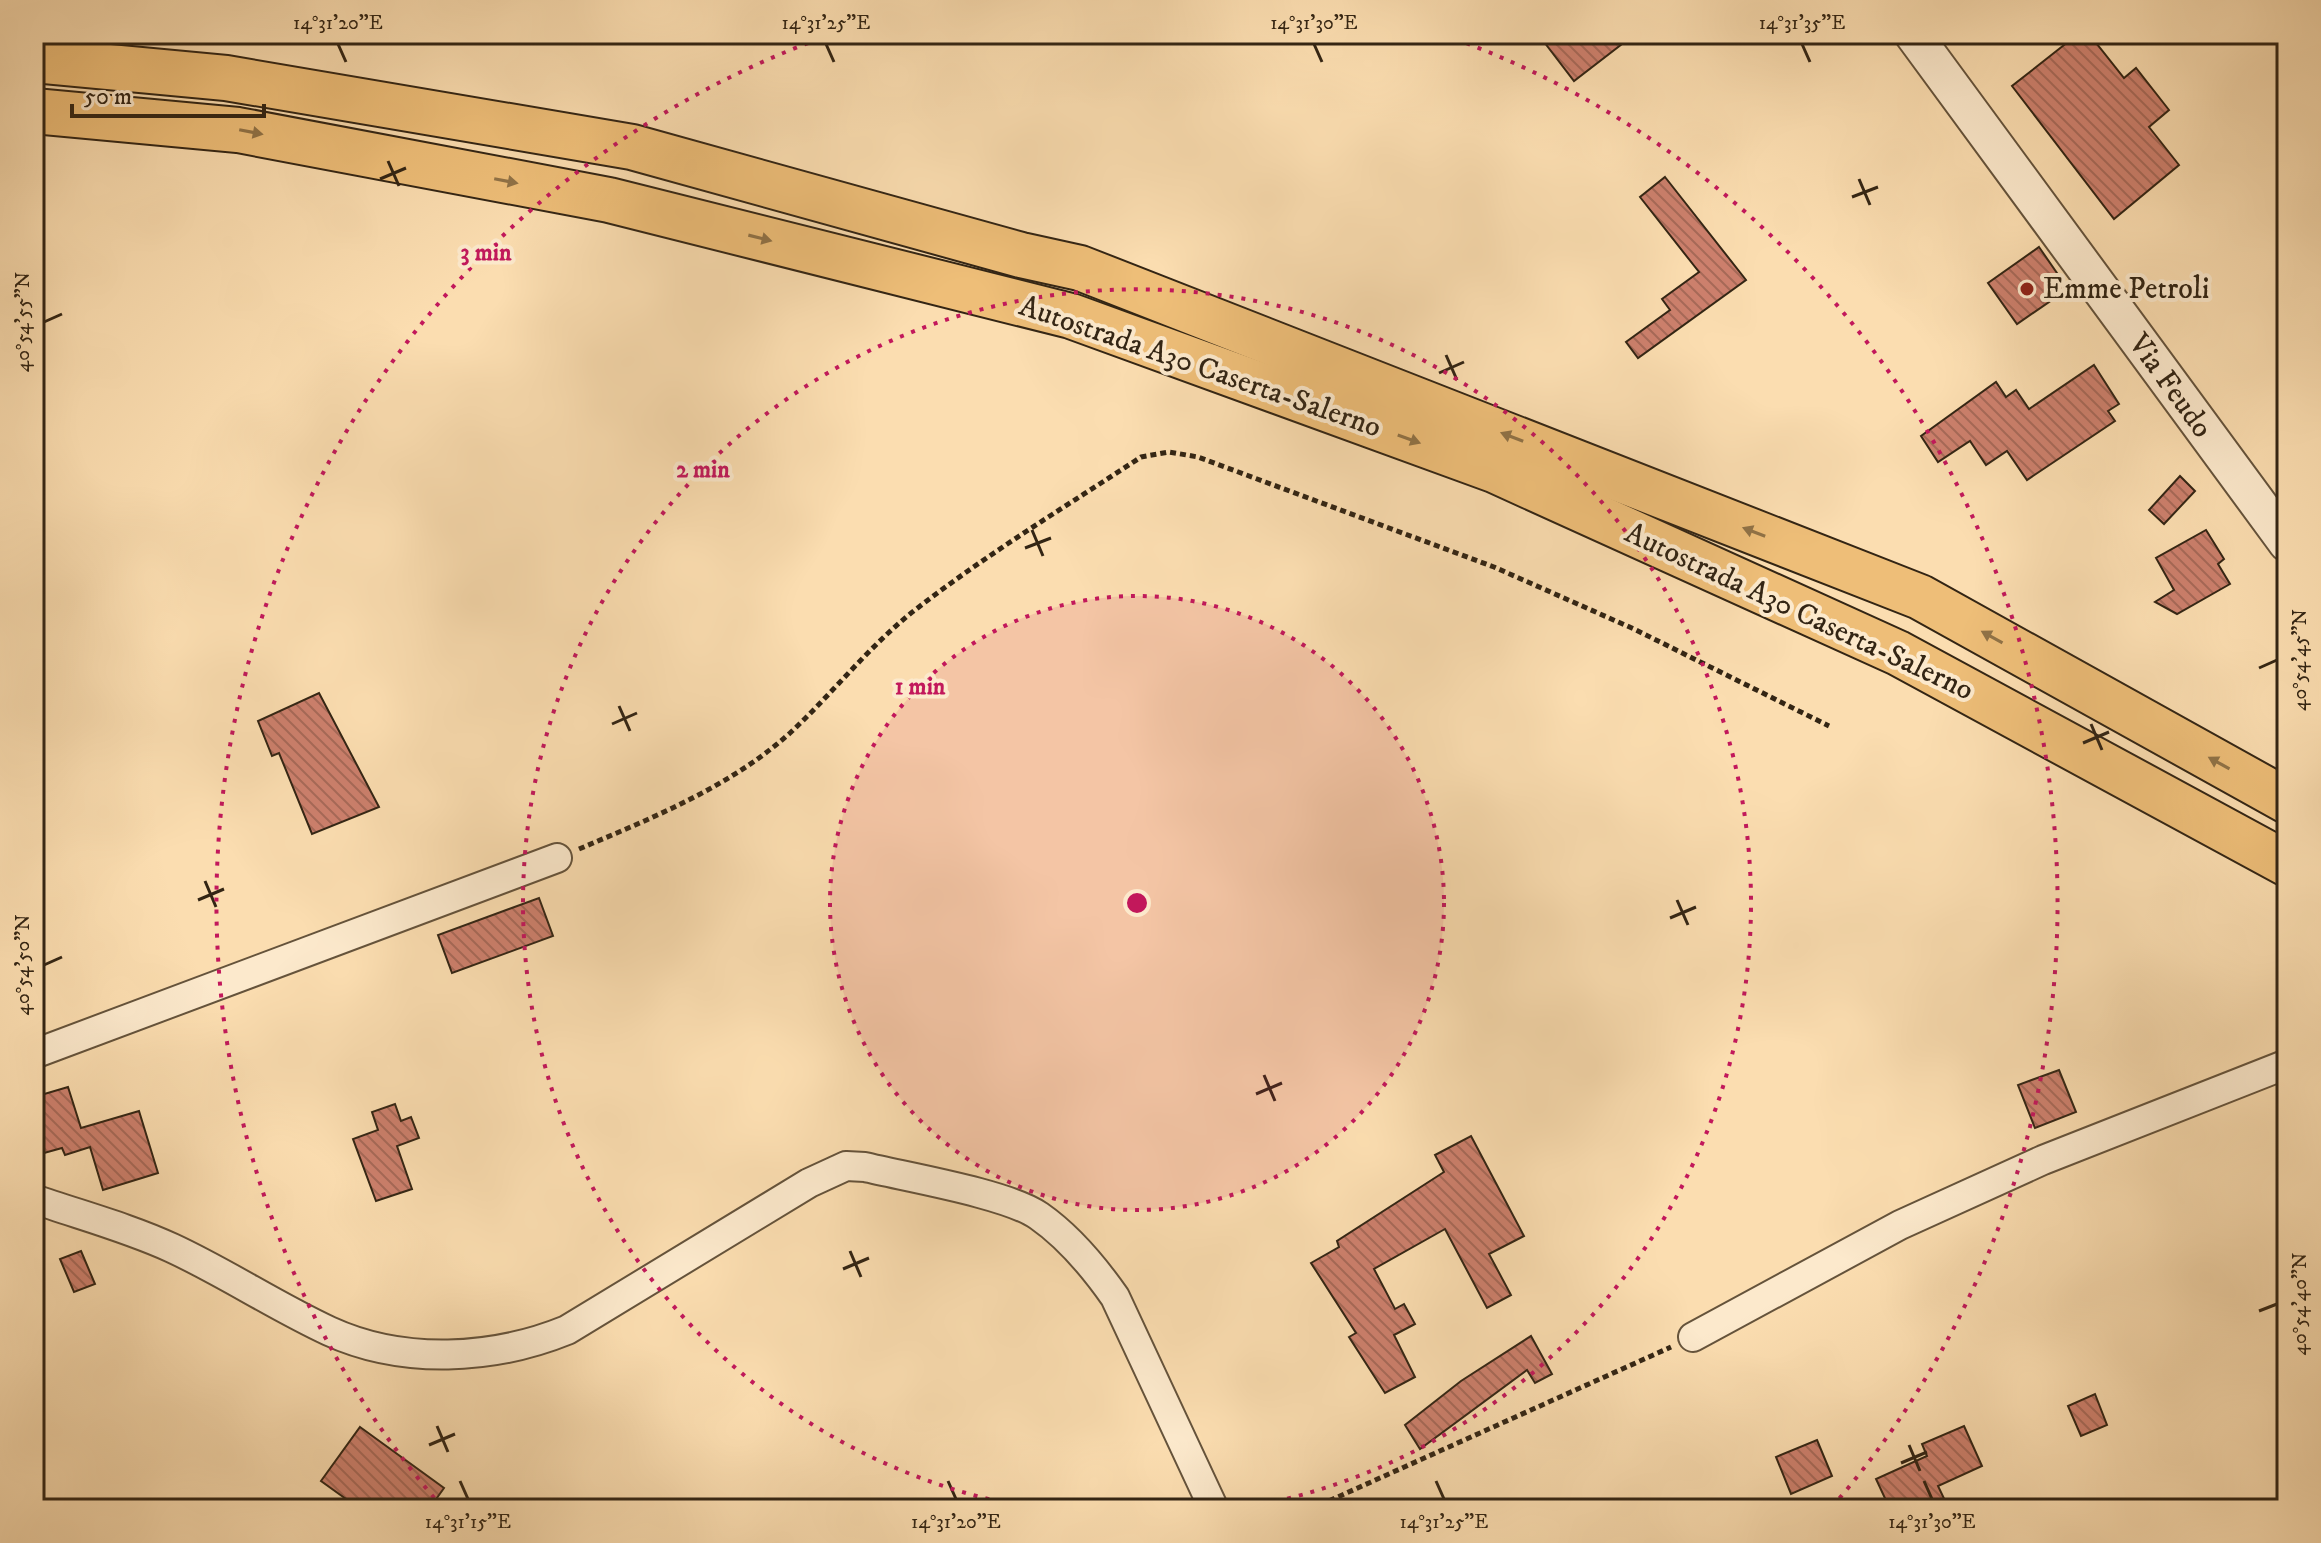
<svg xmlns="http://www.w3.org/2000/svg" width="2321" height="1543" font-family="'IM FELL DW Pica',serif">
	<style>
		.building { fill: url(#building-back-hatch); stroke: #332514; stroke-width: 2 }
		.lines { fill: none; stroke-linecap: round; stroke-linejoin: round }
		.minor-casing { stroke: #65533b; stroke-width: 32 }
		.tertiary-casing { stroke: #65533b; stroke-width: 40 }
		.motorway-casing { stroke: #332514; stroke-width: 48 }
		.path { stroke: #332514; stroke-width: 5; stroke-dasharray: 6 4; stroke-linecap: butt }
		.minor { stroke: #fce9cc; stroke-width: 28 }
		.tertiary { stroke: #fce9cc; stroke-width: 36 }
		.motorway { stroke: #eebe78; stroke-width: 44 }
		.oneway { fill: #907246 }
		.ticks { fill: none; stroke: #332514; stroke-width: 3 }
		.ring { fill: none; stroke: #c2185b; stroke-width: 4; stroke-dasharray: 4 8 }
		.poi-dot { fill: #8f2418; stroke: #fce9cc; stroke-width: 3 }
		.labels { text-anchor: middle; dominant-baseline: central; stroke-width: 8; stroke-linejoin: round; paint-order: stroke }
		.poi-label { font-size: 30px; fill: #332514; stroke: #fce9cc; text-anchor: start }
		.street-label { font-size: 30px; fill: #332514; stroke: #fce9cc }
		.centre { fill: #c2185b; stroke: #fce9cc; stroke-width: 4 }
		.ring-label { font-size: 24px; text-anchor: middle; font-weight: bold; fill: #c2185b; stroke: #fce9cc; stroke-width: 8; stroke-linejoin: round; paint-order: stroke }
		.neatline { fill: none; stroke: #332514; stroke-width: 3 }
		.ticks-label { font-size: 20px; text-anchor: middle; fill: #332514 }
	</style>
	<defs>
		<pattern id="building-back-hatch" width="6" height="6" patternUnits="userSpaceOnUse" patternTransform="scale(2)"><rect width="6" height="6" fill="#cd806d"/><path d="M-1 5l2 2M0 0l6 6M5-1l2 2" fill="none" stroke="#a76958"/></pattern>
	</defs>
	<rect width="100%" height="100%" fill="#fbddb0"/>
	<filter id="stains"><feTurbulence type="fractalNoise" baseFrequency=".0025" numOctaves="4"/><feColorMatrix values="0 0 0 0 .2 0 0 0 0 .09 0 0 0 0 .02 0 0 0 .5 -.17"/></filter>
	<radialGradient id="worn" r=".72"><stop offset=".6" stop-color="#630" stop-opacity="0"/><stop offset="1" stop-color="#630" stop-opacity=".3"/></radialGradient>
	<!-- building -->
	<g class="building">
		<path d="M1538 34H1635L1574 81Z"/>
		<path d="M2078 34H2089L2124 78 2136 68 2169 110 2149 127 2179 165 2114 219 2012 86Z"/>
		<path d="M1665 177 1746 280 1638 358 1626 342 1670 310 1662 299 1699 272 1640 197Z"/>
		<path d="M2039 247 2068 289 2017 324 1988 283Z"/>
		<path d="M2094 365 2119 404 2108 411 2115 421 2027 480 2007 451 1986 465 1970 441 1938 462 1921 436 1996 382 2006 397 2016 390 2029 409Z"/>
		<path d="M2180 476 2195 491 2164 524 2149 510Z"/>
		<path d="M2206 530 2224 559 2218 564 2230 584 2177 614 2155 602 2174 590 2156 558Z"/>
		<path d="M319 693 379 807 312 834 279 753 272 756 258 721Z"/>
		<path d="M539 898 553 936 452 973 438 935Z"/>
		<path d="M2059 1070 2076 1112 2035 1128 2018 1085Z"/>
		<path d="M68 1087 81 1128 139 1111 158 1173 103 1190 90 1147 65 1155 62 1148 44 1153 34 1121V1097Z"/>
		<path d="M395 1104 401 1121 411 1117 419 1138 397 1146 412 1189 376 1201 353 1139 378 1130 372 1112Z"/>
		<path d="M1471 1136 1524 1236 1489 1254 1511 1295 1487 1308 1445 1229 1374 1269 1395 1309 1404 1304 1415 1324 1394 1335 1415 1377 1385 1393 1349 1337 1356 1333 1311 1263 1339 1247 1337 1241 1444 1172 1435 1155Z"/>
		<path d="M81 1251 95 1284 74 1292 60 1259Z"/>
		<path d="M1531 1336 1552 1374 1535 1383 1527 1370 1420 1449 1405 1425 1461 1381Z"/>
		<path d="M2095 1394 2107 1425 2081 1436 2068 1406Z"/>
		<path d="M1964 1426 1982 1466 1938 1486 1949 1509H1890L1876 1479 1927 1456 1922 1444Z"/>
		<path d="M360 1427 444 1488 429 1509H360L321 1481Z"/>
		<path d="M1817 1440 1832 1476 1791 1494 1776 1457Z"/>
	</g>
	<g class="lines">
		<defs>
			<g id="minor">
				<path d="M34 1054 557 858"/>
				<path d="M34 1199C80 1215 129 1228 172 1248 226 1273 275 1306 329 1331 403 1365 493 1360 567 1330L809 1183 846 1166 865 1167C906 1177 1008 1194 1039 1216 1069 1237 1094 1267 1115 1297L1214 1509"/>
				<path d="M1693 1337 1900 1225 2043 1160 2287 1064"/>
			</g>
			<path id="tertiary" d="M1913 34 2287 543"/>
			<g id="motorway">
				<path d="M34 60 226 78 632 147 1021 255 1080 268 1920 597 2287 801"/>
				<path d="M34 111 238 130 609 200 1071 316 1494 470 1898 653 2287 864"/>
			</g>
		</defs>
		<!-- minor casing -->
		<use href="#minor" class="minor-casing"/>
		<!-- tertiary casing -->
		<use href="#tertiary" class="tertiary-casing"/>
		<!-- motorway casing -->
		<use href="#motorway" class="motorway-casing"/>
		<!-- path -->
		<g class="path">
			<path d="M579 849C652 818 730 787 790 733 833 693 869 646 915 610 987 554 1065 507 1141 457L1169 452 1198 457 1494 567 1634 629 1829 726"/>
			<path d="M1311 1509 1671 1347"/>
		</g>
		<!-- minor -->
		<use href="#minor" class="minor"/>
		<!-- tertiary -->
		<use href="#tertiary" class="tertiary"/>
		<!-- motorway -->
		<use href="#motorway" class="motorway"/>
	</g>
	<!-- one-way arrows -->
	<defs><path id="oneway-solid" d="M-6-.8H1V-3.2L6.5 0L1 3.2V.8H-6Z" transform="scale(2)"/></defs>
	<g class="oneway">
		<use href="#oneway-solid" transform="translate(251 132) rotate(11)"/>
		<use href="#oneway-solid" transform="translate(506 181) rotate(11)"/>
		<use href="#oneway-solid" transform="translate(760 238) rotate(14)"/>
		<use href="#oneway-solid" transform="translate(1512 437) rotate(-159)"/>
		<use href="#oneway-solid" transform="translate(1409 439) rotate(20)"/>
		<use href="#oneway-solid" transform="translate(1754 532) rotate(-159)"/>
		<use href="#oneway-solid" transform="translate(1992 637) rotate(-151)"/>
		<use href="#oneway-solid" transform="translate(2219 763) rotate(-151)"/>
	</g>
	<!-- ticks -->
	<path class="ticks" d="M338 44 346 62M826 44 834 62M1314 44 1322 62M1802 44 1810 62M388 161 399 186M380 179 406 168M1859 179 1870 205M1852 197 1878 187M44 322 62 314M1446 355 1457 380M1439 373 1464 362M1032 530 1043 556M1025 548 1051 538M2259 668 2277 660M619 706 630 731M612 724 637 713M2091 724 2102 750M2083 743 2109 732M205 881 216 907M198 900 224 889M1677 900 1688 925M1670 918 1696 907M44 965 62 957M1264 1075 1275 1101M1256 1094 1282 1083M850 1251 861 1277M843 1269 869 1258M2259 1311 2277 1304M437 1426 448 1452M429 1445 455 1434M1909 1445 1920 1471M1901 1463 1927 1452M460 1481 468 1499M948 1481 956 1499M1436 1481 1444 1499M1924 1481 1932 1499"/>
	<!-- distance rings -->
	<circle cx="1137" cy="903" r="307" fill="#c2185b" fill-opacity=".12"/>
	<g class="ring">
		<circle cx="1137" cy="903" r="307"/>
		<path d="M1036 1509A614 614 0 1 1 1238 1509"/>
		<path d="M442 1507A921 921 0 0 1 830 35M1444 35A921 921 0 0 1 1832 1507"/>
	</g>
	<!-- markers -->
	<circle class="poi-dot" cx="2027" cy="289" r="8"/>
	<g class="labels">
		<!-- poi labels -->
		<g class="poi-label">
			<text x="2043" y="289">Emme Petroli</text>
		</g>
		<!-- street labels -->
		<g class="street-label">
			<text transform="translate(1200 367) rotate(19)">Autostrada A30 Caserta-Salerno</text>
			<text transform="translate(2170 386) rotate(54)">Via Feudo</text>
			<text transform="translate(1799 612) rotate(25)">Autostrada A30 Caserta-Salerno</text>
		</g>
	</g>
	<circle cx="1137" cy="903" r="12" class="centre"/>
	<g class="ring-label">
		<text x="486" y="260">3 min</text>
		<text x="703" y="477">2 min</text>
		<text x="920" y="694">1 min</text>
	</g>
	<!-- margin -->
	<rect width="2321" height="1543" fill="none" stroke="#fbddb0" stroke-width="88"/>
	<!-- scale -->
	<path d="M72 104v12h192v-12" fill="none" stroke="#332514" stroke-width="4"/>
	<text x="84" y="104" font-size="24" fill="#332514" stroke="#fce9cc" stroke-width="6" paint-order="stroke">50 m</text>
	<rect x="44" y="44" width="2233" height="1455" class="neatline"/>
	<g class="ticks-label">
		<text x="338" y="29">14°31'20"E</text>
		<text x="826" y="29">14°31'25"E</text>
		<text x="1314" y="29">14°31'30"E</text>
		<text x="1802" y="29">14°31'35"E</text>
		<text transform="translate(22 322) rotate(-90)" y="7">40°54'55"N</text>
		<text transform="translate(2299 660) rotate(-90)" y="7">40°54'45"N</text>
		<text transform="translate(22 965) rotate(-90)" y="7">40°54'50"N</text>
		<text transform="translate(2299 1304) rotate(-90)" y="7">40°54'40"N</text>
		<text x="468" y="1528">14°31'15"E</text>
		<text x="956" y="1528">14°31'20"E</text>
		<text x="1444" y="1528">14°31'25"E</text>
		<text x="1932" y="1528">14°31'30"E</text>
	</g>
	<rect width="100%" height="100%" filter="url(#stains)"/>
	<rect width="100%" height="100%" fill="url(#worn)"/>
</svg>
